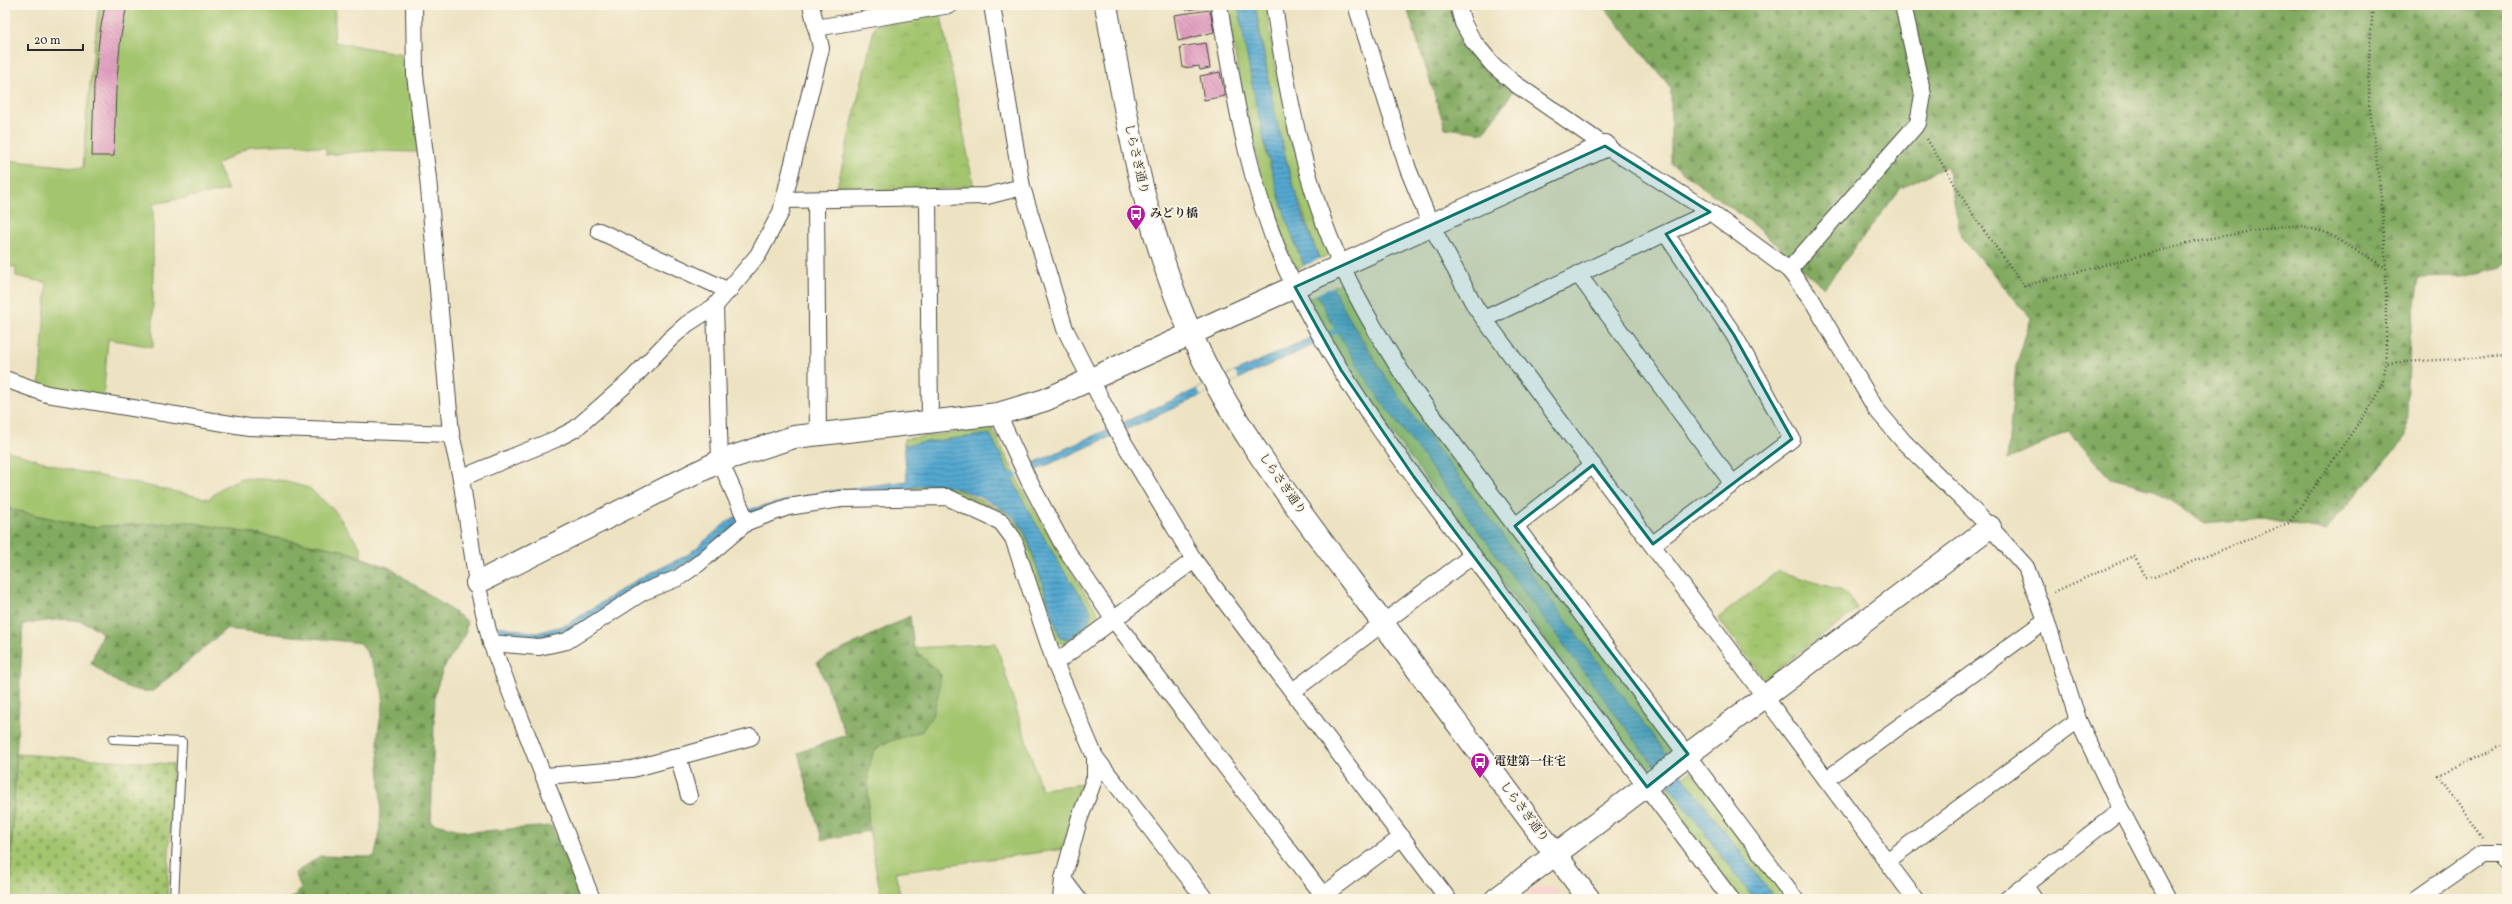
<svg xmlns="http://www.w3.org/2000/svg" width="2512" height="904" font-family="Vollkorn,'Noto Serif JP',serif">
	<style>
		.built { fill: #f7d0cc }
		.green { fill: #a3c56e; stroke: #67784c }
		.forest { fill: url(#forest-firs); stroke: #566a46 }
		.cemetery { fill: url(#cemetery-stones); stroke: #67784c }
		.park { fill: url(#park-tufts); stroke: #67784c }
		.water { fill: url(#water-rules); stroke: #406a7e }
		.pier { fill: #ede3c3 }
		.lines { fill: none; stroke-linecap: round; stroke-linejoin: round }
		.stream { stroke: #54a8d0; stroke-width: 5.5 }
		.building { fill: url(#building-back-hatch) }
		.lane-casing { stroke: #484742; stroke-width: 10 }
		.street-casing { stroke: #484742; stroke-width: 18 }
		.secondary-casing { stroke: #484742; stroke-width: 24 }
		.path { stroke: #484742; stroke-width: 2.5; stroke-dasharray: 1 3; stroke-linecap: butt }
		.lane { stroke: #fff; stroke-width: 8 }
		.street { stroke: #fff; stroke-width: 16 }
		.secondary { stroke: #fff; stroke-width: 22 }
		.marked { fill: #0f766e; fill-opacity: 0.2; stroke: #0f766e; stroke-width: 3; stroke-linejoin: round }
		.labels { text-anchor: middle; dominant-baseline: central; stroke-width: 3.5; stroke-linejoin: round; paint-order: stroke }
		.street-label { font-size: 12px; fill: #2b2b2b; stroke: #fcf5e5 }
		.poi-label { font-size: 12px; font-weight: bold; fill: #2b2b2b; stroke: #fcf5e5; text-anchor: start }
	</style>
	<defs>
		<pattern id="forest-firs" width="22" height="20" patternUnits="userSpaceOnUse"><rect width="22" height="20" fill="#82aa61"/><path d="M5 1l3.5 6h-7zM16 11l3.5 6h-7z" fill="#6b8b50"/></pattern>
		<pattern id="cemetery-stones" width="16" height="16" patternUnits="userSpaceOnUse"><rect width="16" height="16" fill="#a3c56e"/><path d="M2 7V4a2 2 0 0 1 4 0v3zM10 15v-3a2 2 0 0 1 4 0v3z" fill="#8ca95f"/></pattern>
		<pattern id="park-tufts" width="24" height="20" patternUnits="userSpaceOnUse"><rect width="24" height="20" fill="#a3c56e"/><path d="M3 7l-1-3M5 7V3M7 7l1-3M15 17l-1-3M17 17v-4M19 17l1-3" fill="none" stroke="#8ca95f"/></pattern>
		<pattern id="water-rules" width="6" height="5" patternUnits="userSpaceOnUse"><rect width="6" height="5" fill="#54a8d0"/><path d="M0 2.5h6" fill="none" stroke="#4689a9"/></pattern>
		<pattern id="building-back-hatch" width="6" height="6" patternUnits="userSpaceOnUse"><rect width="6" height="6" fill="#e3a0c2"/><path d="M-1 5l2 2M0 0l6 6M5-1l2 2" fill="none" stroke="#b8839e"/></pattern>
	</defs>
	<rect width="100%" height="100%" fill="#fcf5e5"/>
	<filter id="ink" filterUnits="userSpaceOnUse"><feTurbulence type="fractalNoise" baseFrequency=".025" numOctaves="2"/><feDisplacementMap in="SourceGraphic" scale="8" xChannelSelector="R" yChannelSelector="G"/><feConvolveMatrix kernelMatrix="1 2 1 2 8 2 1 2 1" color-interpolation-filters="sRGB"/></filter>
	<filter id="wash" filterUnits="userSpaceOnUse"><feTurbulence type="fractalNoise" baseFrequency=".012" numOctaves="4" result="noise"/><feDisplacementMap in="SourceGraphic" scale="16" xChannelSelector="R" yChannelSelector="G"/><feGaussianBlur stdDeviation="0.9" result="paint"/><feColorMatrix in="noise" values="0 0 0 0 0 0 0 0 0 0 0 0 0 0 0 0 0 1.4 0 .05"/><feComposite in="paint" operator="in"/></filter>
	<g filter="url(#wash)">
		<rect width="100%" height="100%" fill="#ede3c3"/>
		<!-- built -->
		<path class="built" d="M1537 886 1550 887 1557 891 1563 899H1519Z"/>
		<!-- green -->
		<g class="green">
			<path d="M99 5H335L334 42 408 55 419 152 369 151 326 155V148L296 144 251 146 217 164 228 190 153 204V347L108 339 103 401 39 389 47 283 16 276V267L5 266V160L83 168 86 119Z"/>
			<path d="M1227 5H1238L1267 156 1304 266 1295 270 1263 183 1240 84Z"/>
			<path d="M1255 5H1266L1279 84 1331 254 1319 259 1289 171 1274 108Z"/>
			<path d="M1343 282 1675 747 1666 754 1394 390 1336 296 1332 287Z"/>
			<path d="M1317 294 1379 398 1653 764 1643 772 1361 391 1307 299Z"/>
			<path d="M992 428 1025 494 1062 558 1098 612 1095 625 1068 645 1056 642 1019 533 967 498 882 493 934 484 947 485 1004 511 1023 529 1046 593 1057 560 1028 510 990 434 904 445V439Z"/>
			<path d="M5 450 63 468 209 499 221 488 241 478 279 480 309 488 335 511 361 548V557L342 550 188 522 89 527 5 508Z"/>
			<path d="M996 643 1041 789 1083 784 1064 849 895 872 901 899H882C876 872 855 770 874 751 886 739 907 737 922 731L941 675 914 648Z"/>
			<path d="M1692 770 1786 899H1775L1683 776Z"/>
			<path d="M1670 786 1754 899H1738L1659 794Z"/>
		</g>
		<!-- forest -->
		<g class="forest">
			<path d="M1406 5H1451L1514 90 1484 133 1445 128Z"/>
			<path d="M1607 5H2507V262L2502 267 2463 277 2419 278 2410 338 2406 437 2325 531 2264 519 2205 524 2153 489 2111 478 2068 431 2007 460 2016 366 2031 318 1961 237 1947 166 1901 188 1824 288 1749 221 1671 164V88L1606 9Z"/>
			<path d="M5 508 89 527 188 522 342 550 390 568 467 621 465 636 443 669 435 693 431 823 469 832 552 826 582 899H290L301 888 295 873 320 856 374 857C386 818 378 776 378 736 378 722 386 704 382 691 378 674 370 658 361 643L226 629 153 691C129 694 109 677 91 663L102 633C77 612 53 621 23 624L9 899H5Z"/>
			<path d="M910 616 914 648 941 675 939 691 932 716 922 731 884 743 873 752 868 774V831L822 840 798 753 846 735 817 662Z"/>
		</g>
		<!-- cemetery -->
		<path class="cemetery" d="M17 754 173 764 167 899H9Z"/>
		<!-- park -->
		<g class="park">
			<path d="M941 15 974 188 836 192 875 25Z"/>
			<path d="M1778 571 1843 591 1858 609 1764 680 1718 618Z"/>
		</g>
		<!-- water -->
		<g class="water">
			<path d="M1238 5H1255C1270 90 1284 177 1319 257 1347 324 1388 383 1431 440L1775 899H1754L1379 398C1352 356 1323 313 1304 266 1269 183 1253 94 1238 5Z"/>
			<path d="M1312 337 1316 344 1032 472 1029 465Z"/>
			<path d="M990 434 1028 510 1057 560 1091 611 1088 624 1067 640 1060 638 1029 543C1026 535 1023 528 1017 521 1001 503 957 486 934 484L786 506 559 636 536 640 495 632 493 625 537 633 568 624 635 581 689 554 728 521 751 509 822 492 907 481 904 445Z"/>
		</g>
		<!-- pier -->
		<g class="pier">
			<path d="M1321 258 1334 286 1315 295 1302 267Z"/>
			<path d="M1235 372 1239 379 1201 396 1197 389Z"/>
		</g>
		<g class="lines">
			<!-- stream -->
			<g class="stream">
				<path d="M1331 333 1343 327"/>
				<path d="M1004 479 1015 475"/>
			</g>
		</g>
		<g id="blocks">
			<!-- building -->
			<g class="building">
				<path d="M105 5H127L121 35 116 89 114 156H92L94 86 100 31Z"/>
				<path d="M1185 5H1211V6L1186 10Z"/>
				<path d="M1210 10 1214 32 1178 41 1174 15Z"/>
				<path d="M1206 43 1210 68 1200 70 1199 66 1183 68 1180 47Z"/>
				<path d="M1220 72 1225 96 1204 100 1200 76Z"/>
			</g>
		</g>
	</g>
	<g filter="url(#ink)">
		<use href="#blocks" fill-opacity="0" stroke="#484742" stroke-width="1"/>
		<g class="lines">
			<defs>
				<path id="lane" d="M113 739 182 742 174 899"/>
				<g id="street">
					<path d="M414 5 415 75 428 178 451 434 461 478 477 583 491 643 592 899"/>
					<path d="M992 5 1022 187 1065 329 1091 380 1120 436 1194 560 1448 899"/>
					<path d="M1219 5C1235 102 1251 199 1295 288 1346 392 1419 484 1488 576 1569 683 1650 791 1731 899"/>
					<path d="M1274 5C1287 94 1304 184 1342 266 1361 308 1386 348 1411 387L1795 899"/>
					<path d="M1356 5 1408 169 1431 225 1476 308 1915 899"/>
					<path d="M1458 5 1463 23 1473 41 1493 65 1514 83 1605 146 1710 212 1789 270 1812 300 1876 409 1904 442 1990 527 2026 567 2046 620 2078 720 2121 810 2168 899"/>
					<path d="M816 28 950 5"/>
					<path d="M928 198 930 423"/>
					<path d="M784 200 987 196 1022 187"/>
					<path d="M816 200 818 435"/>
					<path d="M599 231 729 291"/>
					<path d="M1789 270 1918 123 1923 95 1903 5"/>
					<path d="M1578 274 1733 484"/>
					<path d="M715 306 720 461 747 522"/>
					<path d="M1484 319 1710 212"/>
					<path d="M5 379 47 394 249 427 451 434"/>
					<path d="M998 414 1028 479 1063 545 1114 620 1323 895"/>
					<path d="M461 478 556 439 575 429 631 380 670 339 687 324 715 306 758 255 781 212 821 48 811 5"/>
					<path d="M1515 526 1593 465"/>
					<path d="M1653 544 1792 439 1734 335 1666 234"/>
					<path d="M491 643 539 647 567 641 643 592 678 578 698 564 747 522 788 507 841 499 947 497 1001 522 1013 538 1055 663 1095 757V777L1079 820 1063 879 1061 899"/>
					<path d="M1055 663 1194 560"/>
					<path d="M1293 691 1473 555"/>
					<path d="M678 756 689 796"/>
					<path d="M1095 757 1205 899"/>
					<path d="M545 776 632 769 751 737"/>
					<path d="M1827 779 2046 620"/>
					<path d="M1887 861 2078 720"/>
					<path d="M1063 879 1078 899"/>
					<path d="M2025 886 2034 899"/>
					<path d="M1318 899 1402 837"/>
					<path d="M2007 899 2121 810"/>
					<path d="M2417 899 2481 854H2499L2507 862"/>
				</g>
				<g id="secondary">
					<path d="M1106 5C1126 117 1145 231 1192 336 1231 424 1293 502 1350 579 1429 686 1509 793 1589 899"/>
					<path d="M477 583 720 461 794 437 998 414 1045 400 1605 146"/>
					<path d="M1496 899 1990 527"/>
				</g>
			</defs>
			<!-- lane casing -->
			<use href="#lane" class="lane-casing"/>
			<!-- street casing -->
			<use href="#street" class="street-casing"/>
			<!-- secondary casing -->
			<use href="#secondary" class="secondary-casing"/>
			<!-- path -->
			<g class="path">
				<path d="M2373 5 2369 61V102L2381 196 2386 268V363"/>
				<path d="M1927 139 1975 218 2024 286 2200 240 2283 226H2302L2327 233 2386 268"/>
				<path d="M2054 592 2134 556 2146 577H2154L2289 523 2376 398 2383 381 2386 363 2507 356"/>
				<path d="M2483 838 2439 775 2507 743"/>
			</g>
			<!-- lane -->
			<use href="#lane" class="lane"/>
			<!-- street -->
			<use href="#street" class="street"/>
			<!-- secondary -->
			<use href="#secondary" class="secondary"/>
		</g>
	</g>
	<!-- marked area -->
	<path class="marked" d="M1605 146 1710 212 1666 234 1734 335 1792 439 1653 544 1593 465 1515 526 1688 754 1647 787 1414 477 1341 370 1295 287Z"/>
	<!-- icons -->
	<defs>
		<symbol id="bus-pin" viewBox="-11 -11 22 30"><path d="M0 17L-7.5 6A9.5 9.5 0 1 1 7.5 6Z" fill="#b5179e" stroke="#fcf5e5"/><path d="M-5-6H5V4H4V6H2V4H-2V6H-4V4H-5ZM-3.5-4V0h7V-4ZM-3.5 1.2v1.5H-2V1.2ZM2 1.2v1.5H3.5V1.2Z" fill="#fff"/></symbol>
	</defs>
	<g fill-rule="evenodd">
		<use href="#bus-pin" x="1125" y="203" width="22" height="30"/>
		<use href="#bus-pin" x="1469" y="751" width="22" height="30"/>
	</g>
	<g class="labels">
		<!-- street labels -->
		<g class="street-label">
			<text transform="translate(1136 159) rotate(77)">しらさぎ通り</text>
			<text transform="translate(1282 484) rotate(55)">しらさぎ通り</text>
			<text transform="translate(1524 812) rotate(53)">しらさぎ通り</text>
		</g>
		<!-- poi labels -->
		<g class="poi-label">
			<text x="1150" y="214">みどり橋</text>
			<text x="1494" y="762">電建第一住宅</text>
		</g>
	</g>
	<!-- margin -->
	<rect width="2512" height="904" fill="none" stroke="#fcf5e5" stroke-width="20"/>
	<!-- scale -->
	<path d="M28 44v6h55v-6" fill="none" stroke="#2b2b2b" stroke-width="2"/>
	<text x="34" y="44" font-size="12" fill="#2b2b2b" stroke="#fcf5e5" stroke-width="3" paint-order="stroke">20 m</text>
</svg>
